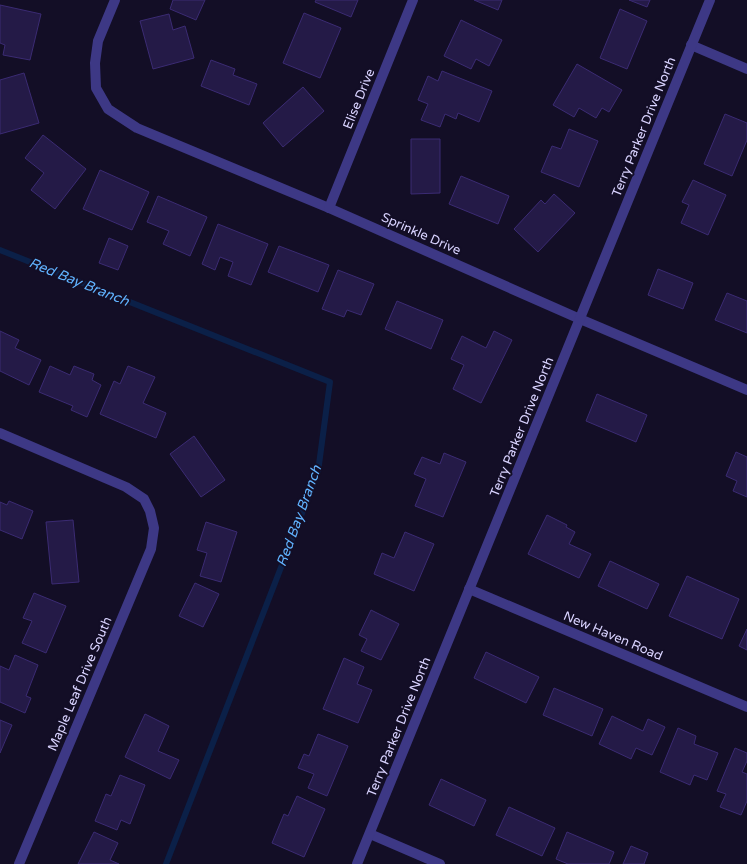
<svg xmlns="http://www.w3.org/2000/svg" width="747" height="864" font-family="'Varela Round',sans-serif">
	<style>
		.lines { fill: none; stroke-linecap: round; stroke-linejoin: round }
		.stream { stroke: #0b2048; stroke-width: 6 }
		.building { fill: #241a47; stroke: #3b2b73 }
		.minor { stroke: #3d3885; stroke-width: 10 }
		.labels { text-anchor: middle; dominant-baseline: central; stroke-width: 4; stroke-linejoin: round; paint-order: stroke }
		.street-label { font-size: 13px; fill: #d9d3ff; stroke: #130e26 }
		.water-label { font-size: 14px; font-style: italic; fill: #61b3ff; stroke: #130e26 }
	</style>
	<rect width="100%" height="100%" fill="#130e26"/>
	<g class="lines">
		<!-- stream -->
		<path class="stream" d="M0 250 330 382 318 472 166 864"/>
	</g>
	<!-- building -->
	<g class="building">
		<path d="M173 0H205L196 20 170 9Z"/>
		<path d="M316 0H358L351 17 315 2Z"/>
		<path d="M474 0H502L498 10Z"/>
		<path d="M629 0H650L647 7Z"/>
		<path d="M0 5 41 14 30 60 3 55 5 45 0 43Z"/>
		<path d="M620 9 647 21 627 69 600 58Z"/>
		<path d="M304 13 341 28 320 78 283 63Z"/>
		<path d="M169 14 173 30 185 26 194 58 153 69 140 21Z"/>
		<path d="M461 20 502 40 489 66 476 59 471 69 444 56Z"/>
		<path d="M211 60 235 69 233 75 257 84 249 105 201 86Z"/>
		<path d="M577 64 622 90 609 112 602 108 596 118 579 108 574 117 553 105Z"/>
		<path d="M442 71 492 91 479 122 458 113 456 119 445 114 440 127 421 120 428 104 418 100 428 76 438 81Z"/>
		<path d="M24 73 39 123 0 134V80Z"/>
		<path d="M303 87 324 111 283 147 263 123Z"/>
		<path d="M725 114 747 123V140L732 176 704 164Z"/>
		<path d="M569 129 598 141 579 187 541 172 552 146 561 149Z"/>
		<path d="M43 135 86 169 55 209 31 190 44 173 25 158Z"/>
		<path d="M411 139H440V193L411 194Z"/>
		<path d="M100 170 149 192 132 230 83 209Z"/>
		<path d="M461 176 509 196 498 224 449 204Z"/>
		<path d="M693 180 726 195 708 235 681 223 689 205 682 202Z"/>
		<path d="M554 194 575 213 538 252 514 229 541 200 545 204Z"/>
		<path d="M158 196 207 217 190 256 163 244 169 231 147 222Z"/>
		<path d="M218 224 268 244 251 285 228 276 233 262 220 257 215 270 202 264Z"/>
		<path d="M109 238 128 246 118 270 99 263Z"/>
		<path d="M279 246 329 265 318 292 268 272Z"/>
		<path d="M658 269 693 283 683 309 648 295Z"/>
		<path d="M338 270 374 284 361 315 347 310 344 317 322 309Z"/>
		<path d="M727 293 747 301V333L715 320Z"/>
		<path d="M397 301 443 320 431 349 385 329Z"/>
		<path d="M0 331 19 340 15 348 41 360 29 385 0 371Z"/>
		<path d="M494 331 512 340 481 403 453 389 464 365 451 359 462 336 486 348Z"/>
		<path d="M50 366 70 375 74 366 94 374 92 380 101 385 87 417 71 410 73 406 39 392Z"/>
		<path d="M128 366 155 377 143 403 166 413 156 438 100 414 114 381 120 384Z"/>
		<path d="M597 394 647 415 636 442 586 421Z"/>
		<path d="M194 436 225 480 201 497 170 454Z"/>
		<path d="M736 452 747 457V497L733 491 737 481 726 476Z"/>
		<path d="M444 453 466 462 443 517 415 506 426 479 414 474 422 457 440 464Z"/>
		<path d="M9 501 33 511 22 539 0 530V502L7 505Z"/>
		<path d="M547 515 567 525 566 527 575 532 569 544 591 554 579 578 528 554Z"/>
		<path d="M73 520 79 582 52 584 46 522Z"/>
		<path d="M206 522 237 532 221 582 200 576 207 553 197 550Z"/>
		<path d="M405 532 434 544 414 591 374 574 382 553 394 558Z"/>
		<path d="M610 561 659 584 647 609 598 586Z"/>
		<path d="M687 576 739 599 722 639 669 616Z"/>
		<path d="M195 583 219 594 203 627 179 616Z"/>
		<path d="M34 593 66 606 46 653 22 643 32 621 23 618Z"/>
		<path d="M371 610 399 624 381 660 361 651 367 639 359 635Z"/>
		<path d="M747 629V650L739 646Z"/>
		<path d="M486 652 539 677 526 703 474 678Z"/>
		<path d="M15 655 38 665 26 696 31 698 25 713 0 702V666L9 670Z"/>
		<path d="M344 658 364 667 357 684 372 690 358 723 323 709Z"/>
		<path d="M554 688 603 709 592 736 543 715Z"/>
		<path d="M145 714 169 726 158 751 179 760 170 779 125 757Z"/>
		<path d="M612 716 643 731 648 719 665 727 652 755 636 748 631 759 599 744Z"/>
		<path d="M0 720 12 725 0 753Z"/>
		<path d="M678 728 696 736 694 744 718 753 707 780 694 775 690 785 660 772Z"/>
		<path d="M318 734 348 746 327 796 308 788 314 774 298 768 304 754 309 756Z"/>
		<path d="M735 748 747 753V761L742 772 747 774V801L741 815 720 807 726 794 717 791Z"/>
		<path d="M120 775 145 785 130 824 121 820 117 830 95 821 106 794 111 796Z"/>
		<path d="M441 779 486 800 474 826 429 805Z"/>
		<path d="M297 796 325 809 304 857 272 843 284 814 288 816Z"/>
		<path d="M509 807 555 828 542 856 496 835Z"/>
		<path d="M94 832 118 843 110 860 119 864H78Z"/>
		<path d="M567 832 614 852 609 864H568L556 859Z"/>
		<path d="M631 846 648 853 644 864H623Z"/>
	</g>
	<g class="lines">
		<!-- minor -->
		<g class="minor">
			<path d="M115 0 98 41 95 63 96 88 108 109 137 128 329 208 580 319 747 390"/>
			<path d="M691 45 747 69"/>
			<path d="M329 208 413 0"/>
			<path d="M0 433 126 487 144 499 150 511 154 528 151 549 19 864"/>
			<path d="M469 589 747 707"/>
			<path d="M370 834 440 864"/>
			<path d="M357 864 710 0"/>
		</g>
	</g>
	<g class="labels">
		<!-- street labels -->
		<g class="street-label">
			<text transform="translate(359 99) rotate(-68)">Elise Drive</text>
			<text transform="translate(644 127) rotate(-68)">Terry Parker Drive North</text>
			<text transform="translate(421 234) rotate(24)">Sprinkle Drive</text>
			<text transform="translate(522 427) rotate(-68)">Terry Parker Drive North</text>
			<text transform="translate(613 636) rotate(23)">New Haven Road</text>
			<text transform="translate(80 684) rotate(-67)">Maple Leaf Drive South</text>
			<text transform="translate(399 727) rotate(-68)">Terry Parker Drive North</text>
		</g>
		<!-- water labels -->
		<g class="water-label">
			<text transform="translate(79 282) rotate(22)">Red Bay Branch</text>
			<text transform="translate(299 516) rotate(-70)">Red Bay Branch</text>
		</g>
	</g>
</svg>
